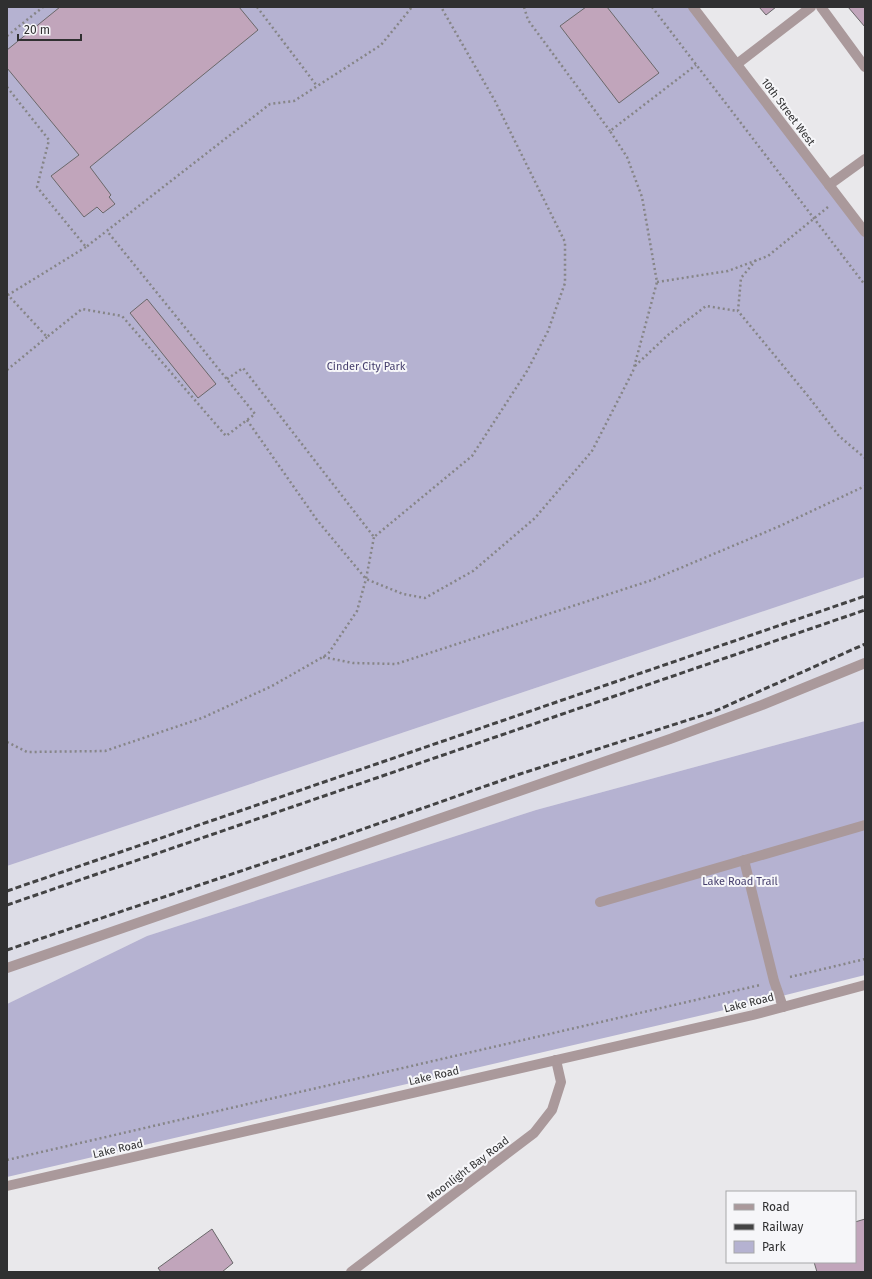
<svg xmlns="http://www.w3.org/2000/svg" width="872" height="1279" font-family="'Fira Sans',sans-serif">
	<style>
		.built { fill: #dddde7 }
		.green { fill: #b5b2d1 }
		.building { fill: #c1a5bb; stroke: #6a686a }
		.lines { fill: none; stroke-linecap: round; stroke-linejoin: round }
		.path { stroke: #868587; stroke-width: 2.5; stroke-dasharray: 2 3; stroke-linecap: butt }
		.service { stroke: #aa999b; stroke-width: 10 }
		.minor { stroke: #aa999b; stroke-width: 10 }
		.tertiary { stroke: #aa999b; stroke-width: 10 }
		.rail { stroke: #434344; stroke-width: 3; stroke-dasharray: 6 3; stroke-linecap: butt }
		.labels { text-anchor: middle; dominant-baseline: central; stroke-width: 4; stroke-linejoin: round; paint-order: stroke }
		.street-label { font-size: 11px; fill: #303031; stroke: #f6f6f9 }
		.park-label { font-size: 11px; fill: #47406e; stroke: #f6f6f9 }
	</style>
	<rect width="100%" height="100%" fill="#e9e8eb"/>
	<!-- built -->
	<path class="built" d="M865 577V721L536 810 147 936 7 1004V866Z"/>
	<!-- green -->
	<g class="green">
		<path d="M7 7H693L865 232V577L7 866Z"/>
		<path d="M865 721V975L750 1004 7 1177V1004L147 936 536 810Z"/>
	</g>
	<!-- building -->
	<g class="building">
		<path d="M60 7H239L258 30 90 167 111 195 109 197 115 204 103 213 97 207 84 217 51 176 79 155 7 68V50Z"/>
		<path d="M586 7H607L659 73 619 103 560 26Z"/>
		<path d="M759 7H776L766 15Z"/>
		<path d="M848 7H865V27Z"/>
		<path d="M147 299 216 384 198 398 130 313Z"/>
		<path d="M865 1219V1272H817L814 1262H855V1222Z"/>
		<path d="M212 1229 233 1263 222 1272H161L158 1268Z"/>
	</g>
	<g class="lines">
		<!-- path -->
		<g class="path">
			<path d="M257 7 317 86"/>
			<path d="M524 7 528 20 610 131"/>
			<path d="M652 7 865 285"/>
			<path d="M7 36 43 7"/>
			<path d="M7 87 49 140 37 187 86 247 270 104 294 101 381 45 412 7"/>
			<path d="M86 247 8 295 47 337 82 309 122 316 226 436 255 414 107 231"/>
			<path d="M756 260 741 278 738 311 808 396 839 436 865 458"/>
			<path d="M657 282 728 271 768 256 828 207"/>
			<path d="M635 366 668 335 706 306 738 311"/>
			<path d="M7 370 47 337"/>
			<path d="M227 379 243 368 374 537 472 456 527 371 548 331 565 283V242L495 101 441 7"/>
			<path d="M247 420 317 520 366 579 403 594 425 598 473 571 535 518 592 451 633 371 657 282 642 197 627 157 610 131 696 65"/>
			<path d="M323 657 353 663 396 664 652 580 780 526 865 486"/>
			<path d="M7 742 27 752 105 751 202 718 272 686 328 654 357 611 366 579 374 537"/>
			<path d="M790 977 865 959"/>
			<path d="M7 1160 760 985"/>
		</g>
		<!-- service -->
		<g class="service">
			<path d="M821 7 865 67"/>
			<path d="M737 64 811 7"/>
			<path d="M829 185 865 159"/>
			<path d="M744 860 774 981 783 1007"/>
			<path d="M600 902 865 825"/>
			<path d="M7 968 670 739 762 705 865 663"/>
		</g>
		<!-- minor -->
		<path class="minor" d="M351 1272 534 1133 552 1110 561 1082 556 1060"/>
		<!-- tertiary -->
		<g class="tertiary">
			<path d="M693 7 865 232"/>
			<path d="M7 1186 753 1015 865 985"/>
		</g>
		<!-- rail -->
		<g class="rail">
			<path d="M7 891 865 596"/>
			<path d="M7 905 865 610"/>
			<path d="M7 950 309 848 520 774 713 712 865 644"/>
		</g>
	</g>
	<g class="labels">
		<!-- street labels -->
		<g class="street-label">
			<text transform="translate(788 112) rotate(53)">10th Street West</text>
			<text transform="translate(749 1003) rotate(-14)">Lake Road</text>
			<text transform="translate(434 1076) rotate(-13)">Lake Road</text>
			<text transform="translate(118 1149) rotate(-13)">Lake Road</text>
			<text transform="translate(468 1169) rotate(-37)">Moonlight Bay Road</text>
		</g>
		<!-- park labels -->
		<g class="park-label">
			<text x="366" y="366">Cinder City Park</text>
			<text x="740" y="881">Lake Road Trail</text>
		</g>
	</g>
	<!-- border -->
	<rect width="872" height="1279" fill="none" stroke="#303031" stroke-width="16"/>
	<!-- legend -->
	<rect x="726" y="1191" width="130" height="72" fill="#f6f6f9" stroke="#a7a7a9"/>
	<rect x="734" y="1204" width="20" height="6" fill="#aa999b" stroke="#a7a7a9"/>
	<text x="762" y="1211" font-size="12" fill="#303031">Road</text>
	<rect x="734" y="1224" width="20" height="6" fill="#434344" stroke="#a7a7a9"/>
	<text x="762" y="1231" font-size="12" fill="#303031">Railway</text>
	<rect x="734" y="1241" width="20" height="12" fill="#b5b2d1" stroke="#a7a7a9"/>
	<text x="762" y="1251" font-size="12" fill="#303031">Park</text>
	<!-- scale -->
	<path d="M18 34v6h63v-6" fill="none" stroke="#303031" stroke-width="2"/>
	<text x="24" y="34" font-size="12" fill="#303031" stroke="#f6f6f9" stroke-width="3" paint-order="stroke">20 m</text>
</svg>
